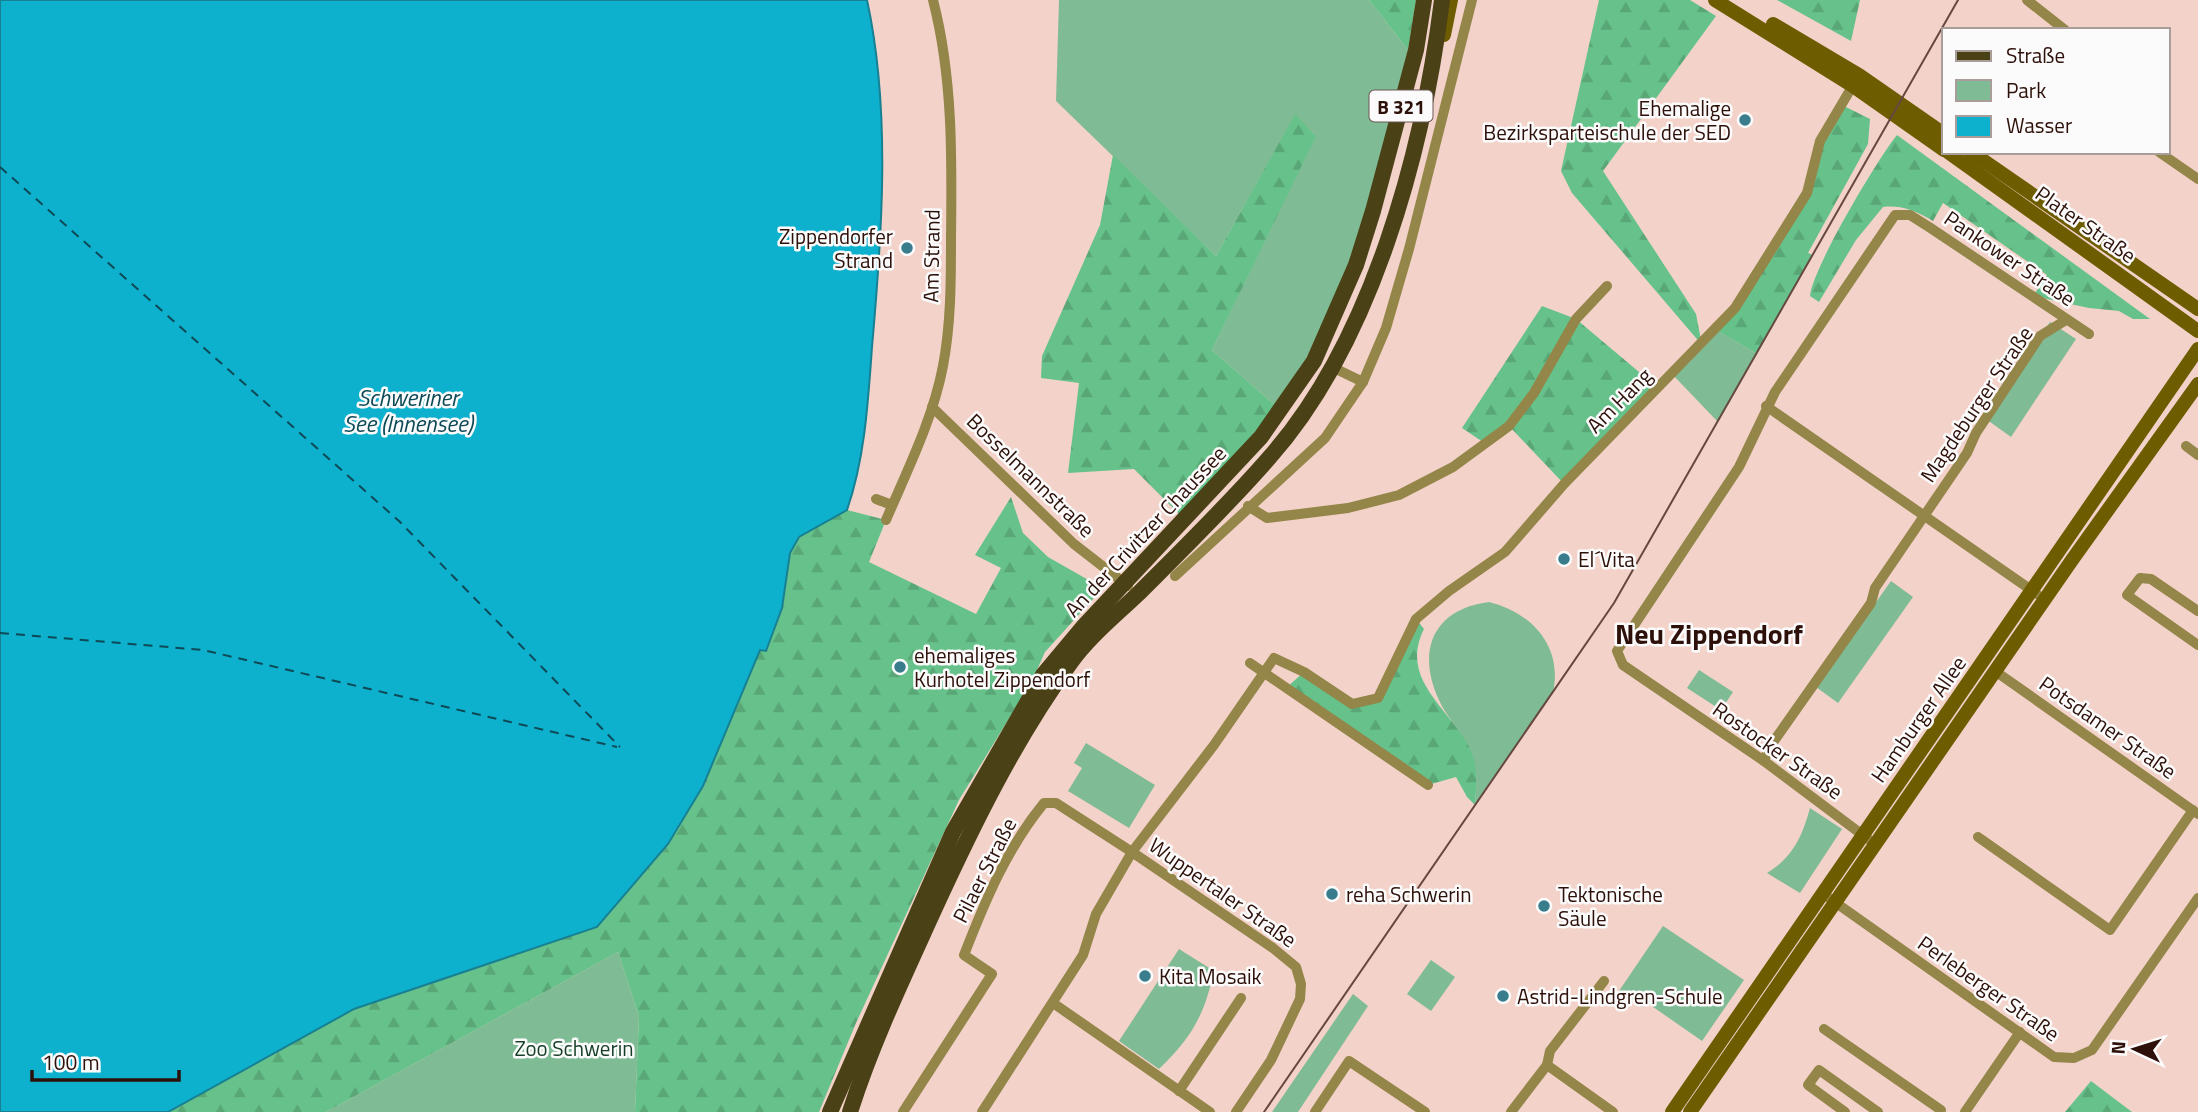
<svg xmlns="http://www.w3.org/2000/svg" width="2198" height="1112" font-family="'Titillium Web',sans-serif">
	<style>
		.green { fill: #7fbb94 }
		.forest { fill: url(#forest-firs) }
		.water { fill: #0db0cd; stroke: #178092; stroke-width: 2 }
		.lines { fill: none; stroke-linecap: round; stroke-linejoin: round }
		.ferry { stroke: #0e4956; stroke-width: 2; stroke-dasharray: 9 7; stroke-linecap: butt }
		.street { stroke: #948549; stroke-width: 10 }
		.secondary { stroke: #6e5c00; stroke-width: 14 }
		.primary { stroke: #4b4116; stroke-width: 16 }
		.tram { stroke: #674841; stroke-width: 2 }
		.poi-dot { fill: #397d8d; stroke: #fbfbfb; stroke-width: 2.5 }
		.labels { text-anchor: middle; dominant-baseline: central; stroke-width: 5; stroke-linejoin: round; paint-order: stroke }
		.shield { fill: #fbfbfb; stroke: #6b5652; stroke-width: 2 }
		.shield-label { font-size: 19px; font-weight: bold; fill: #2d1009 }
		.poi-label { font-size: 21px; fill: #2d1009; stroke: #fbfbfb; text-anchor: start }
		.street-label { font-size: 21px; fill: #2d1009; stroke: #fbfbfb }
		.park-label { font-size: 21px; fill: #173f28; stroke: #fbfbfb }
		.water-label { font-size: 23px; font-style: italic; fill: #0e4956; stroke: #fbfbfb }
		.district-label { font-size: 28px; font-weight: bold; fill: #2d1009; stroke: #fbfbfb }
	</style>
	<defs>
		<pattern id="forest-firs" width="22" height="20" patternUnits="userSpaceOnUse" patternTransform="scale(1.75)"><rect width="22" height="20" fill="#66c28a"/><path d="M5 1l3.5 6h-7zM16 11l3.5 6h-7z" fill="#59a676"/></pattern>
	</defs>
	<rect width="100%" height="100%" fill="#f3d2c9"/>
	<!-- green -->
	<g class="green">
		<path d="M1059 0H1369L1408 50C1385 153 1359 263 1309 357 1300 374 1288 390 1277 407L1212 350 1315 135 1295 115 1216 256 1056 101Z"/>
		<path d="M2050 322 2076 339 2011 437 1986 419Z"/>
		<path d="M1716 330 1757 354 1718 422 1672 374Z"/>
		<path d="M1891 581 1913 597 1838 703 1816 687Z"/>
		<path d="M1489 602C1532 613 1563 646 1553 693L1475 805C1477 782 1472 763 1464 742 1459 727 1445 715 1439 700 1416 651 1433 609 1489 602Z"/>
		<path d="M1699 670 1733 692 1721 710 1687 688Z"/>
		<path d="M1086 743 1155 785 1129 828 1068 791 1082 768 1074 763Z"/>
		<path d="M1810 808 1842 829 1800 893 1767 873C1793 857 1802 837 1810 808Z"/>
		<path d="M1663 926 1744 980 1702 1041 1646 1002 1642 1007 1619 991Z"/>
		<path d="M1179 949 1214 971C1204 1016 1192 1037 1159 1069L1119 1041Z"/>
		<path d="M618 952 639 1016 635 1112H326Z"/>
		<path d="M1431 960 1455 977 1431 1011 1407 994Z"/>
		<path d="M1353 994 1368 1006 1298 1112H1272Z"/>
	</g>
	<!-- forest -->
	<g class="forest">
		<path d="M1369 0H1416L1408 50Z"/>
		<path d="M1599 0H1690L1716 16 1603 171 1696 314 1702 345 1572 193 1561 171Z"/>
		<path d="M1777 0H1860L1851 41Z"/>
		<path d="M1842 105 1870 119 1868 144 1808 253 1813 255 1757 354 1716 330 1807 193 1820 141Z"/>
		<path d="M1295 114 1316 136 1212 350 1277 407 1181 516 1134 469 1068 473 1079 383 1041 378 1042 356 1100 225 1113 155 1216 256Z"/>
		<path d="M1897 135 2150 319H2133L2119 311 2089 308 2033 296 2047 275 1943 203 1933 221C1916 211 1902 205 1883 207L1856 240 1819 302 1810 296C1813 267 1877 160 1897 135Z"/>
		<path d="M1542 306 1576 319 1658 388 1564 484 1510 427 1486 444 1462 428Z"/>
		<path d="M1011 497 1023 533 1048 557 1099 586 1094 598 1045 652 1032 681 959 800 856 1023 819 1112H635L639 1016 618 952 326 1112H168L354 1009 597 927 668 844 703 786 760 650 766 651 782 608 790 553 799 537 847 510 886 520 869 562 976 614 1001 568 975 555Z"/>
		<path d="M1416 619 1424 629C1398 681 1452 709 1471 751 1478 768 1476 787 1475 805L1467 797 1456 777 1428 785 1286 688 1304 672 1352 704 1378 698Z"/>
		<path d="M2091 1081 2132 1112H2065Z"/>
	</g>
	<!-- water -->
	<path class="water" d="M0 0H867C891 110 882 235 872 347 868 402 865 458 847 510L799 537 790 553 782 608 766 651 760 650 703 786 668 844 597 927 354 1009 168 1112H0Z"/>
	<g class="lines">
		<!-- ferry -->
		<g class="ferry">
			<path d="M0 167 399 521 620 747"/>
			<path d="M0 633 203 650 617 747"/>
		</g>
		<!-- street -->
		<g class="street">
			<path d="M2027 0 2065 30"/>
			<path d="M2159 152 2198 179"/>
			<path d="M1332 367 1363 382"/>
			<path d="M1766 406 2037 594"/>
			<path d="M932 407 1074 544 1128 586"/>
			<path d="M2186 446 2198 455"/>
			<path d="M876 499 892 505"/>
			<path d="M1248 506 1267 518 1348 508 1399 495 1453 467 1509 426 1534 393 1576 319 1607 286"/>
			<path d="M886 520C907 471 933 419 943 366 951 324 951 280 951 238 952 159 953 77 933 0"/>
			<path d="M1175 576 1325 438 1363 382 1386 328 1409 249 1472 0"/>
			<path d="M2198 611 2151 579 2140 578 2127 595 2198 645"/>
			<path d="M1250 663 1428 785"/>
			<path d="M1995 671 2198 814"/>
			<path d="M1764 761 1769 748 1871 603 1875 588 1967 453 1976 433 2040 336 2066 320"/>
			<path d="M1978 837 2110 930 2193 810"/>
			<path d="M1868 839 1764 761 1623 665 1617 651 1739 467 1775 392 1895 215H1910L1929 227 2089 334"/>
			<path d="M1822 893 2054 1057 2074 1058 2092 1050 2198 898"/>
			<path d="M1053 1003 1210 1112"/>
			<path d="M1824 1029 1941 1110"/>
			<path d="M1547 1065 1613 1112"/>
			<path d="M1179 1091 1241 998"/>
			<path d="M903 1112 992 974 964 955C985 901 1007 848 1044 803H1056L1132 852 1096 914 1083 955 982 1112"/>
			<path d="M1236 1112 1271 1060 1300 999 1301 984 1296 967 1273 948 1132 852 1214 745 1274 658 1304 672 1352 704 1378 698 1416 619 1449 591 1505 552 1564 484 1735 308 1807 193 1820 141 1856 80"/>
			<path d="M1315 1112 1349 1061 1425 1112"/>
			<path d="M1511 1112 1547 1065 1550 1051 1604 981"/>
			<path d="M1845 1112 1808 1085 1819 1070 1878 1112"/>
			<path d="M1965 1112 2020 1032"/>
		</g>
		<!-- secondary -->
		<g class="secondary">
			<path d="M1715 0 1853 86 1944 150"/>
			<path d="M1773 24 1859 75 1944 134"/>
			<path d="M1444 35 1451 0"/>
			<path d="M1948 152 2198 331"/>
			<path d="M1971 152 2198 309"/>
			<path d="M1672 1112 2198 349"/>
			<path d="M1690 1112 2072 560 2198 384"/>
		</g>
		<!-- primary -->
		<g class="primary">
			<path d="M830 1112 953 832 1043 675 1084 626 1261 437 1314 361 1356 265 1373 211 1416 50 1424 0"/>
			<path d="M850 1112C872 1043 904 976 934 910 973 825 1016 737 1071 662 1090 636 1116 615 1139 593 1183 549 1228 505 1269 458 1372 342 1423 152 1442 0"/>
		</g>
		<!-- tram -->
		<path class="tram" d="M1264 1112 1614 603 1958 0"/>
	</g>
	<!-- markers -->
	<g class="poi-dot">
		<circle cx="1745" cy="120" r="7"/>
		<circle cx="907" cy="248" r="7"/>
		<circle cx="1564" cy="559" r="7"/>
		<circle cx="900" cy="667" r="7"/>
		<circle cx="1332" cy="894" r="7"/>
		<circle cx="1544" cy="906" r="7"/>
		<circle cx="1145" cy="976" r="7"/>
		<circle cx="1503" cy="996" r="7"/>
	</g>
	<g class="labels">
		<!-- shield labels -->
		<rect class="shield" x="1369.5" y="90.5" width="63" height="31" rx="5"/>
		<g class="shield-label">
			<text x="1401" y="106">B 321</text>
		</g>
		<!-- poi labels -->
		<g class="poi-label">
			<text x="1731" y="108" text-anchor="end">Ehemalige<tspan x="1731" dy="24">Bezirksparteischule der SED</tspan></text>
			<text x="893" y="236" text-anchor="end">Zippendorfer<tspan x="893" dy="24">Strand</tspan></text>
			<text x="1578" y="559">El´Vita</text>
			<text x="914" y="655">ehemaliges<tspan x="914" dy="24">Kurhotel Zippendorf</tspan></text>
			<text x="1346" y="894">reha Schwerin</text>
			<text x="1558" y="894">Tektonische<tspan x="1558" dy="24">Säule</tspan></text>
			<text x="1159" y="976">Kita Mosaik</text>
			<text x="1517" y="996">Astrid-Lindgren-Schule</text>
		</g>
		<!-- street labels -->
		<g class="street-label">
			<text transform="translate(2086 224) rotate(35)">Plater Straße</text>
			<text transform="translate(931 256) rotate(-89)">Am Strand</text>
			<text transform="translate(2010 258) rotate(34)">Pankower Straße</text>
			<text transform="translate(1619 400) rotate(-45)">Am Hang</text>
			<text transform="translate(1976 404) rotate(-56)">Magdeburger Straße</text>
			<text transform="translate(1031 475) rotate(44)">Bosselmannstraße</text>
			<text transform="translate(1145 531) rotate(-47)">An der Crivitzer Chaussee</text>
			<text transform="translate(1918 719) rotate(-55)">Hamburger Allee</text>
			<text transform="translate(2108 727) rotate(35)">Potsdamer Straße</text>
			<text transform="translate(1778 750) rotate(35)">Rostocker Straße</text>
			<text transform="translate(984 870) rotate(-63)">Pilaer Straße</text>
			<text transform="translate(1223 892) rotate(35)">Wuppertaler Straße</text>
			<text transform="translate(1989 988) rotate(35)">Perleberger Straße</text>
		</g>
		<!-- park labels -->
		<g class="park-label">
			<text x="574" y="1048">Zoo Schwerin</text>
		</g>
		<!-- water labels -->
		<g class="water-label">
			<text x="408" y="397">Schweriner<tspan x="408" dy="26">See (Innensee)</tspan></text>
		</g>
		<!-- district labels -->
		<g class="district-label">
			<text x="1709" y="633">Neu Zippendorf</text>
		</g>
	</g>
	<!-- legend -->
	<rect x="1942" y="28" width="228" height="126" fill="#fbfbfb" stroke="#a99d9a" stroke-width="2"/>
	<rect x="1956" y="51" width="35" height="10" fill="#4b4116" stroke="#a99d9a" stroke-width="2"/>
	<text x="2006" y="63" font-size="21" fill="#2d1009">Straße</text>
	<rect x="1956" y="80" width="35" height="21" fill="#7fbb94" stroke="#a99d9a" stroke-width="2"/>
	<text x="2006" y="98" font-size="21" fill="#2d1009">Park</text>
	<rect x="1956" y="116" width="35" height="21" fill="#0db0cd" stroke="#a99d9a" stroke-width="2"/>
	<text x="2006" y="133" font-size="21" fill="#2d1009">Wasser</text>
	<!-- north arrow -->
	<g transform="translate(2135 1049) rotate(274)" stroke="#fbfbfb" stroke-width="5" paint-order="stroke">
	<path d="M0-5L12 26L0 18L-12 26Z" fill="#2d1009"/>
	<text y="-10" font-size="19" font-weight="bold" text-anchor="middle" fill="#2d1009">N</text>
	</g>
	<!-- scale -->
	<path d="M32 1070v10h147v-10" fill="none" stroke="#2d1009" stroke-width="3.5"/>
	<text x="42" y="1070" font-size="21" fill="#2d1009" stroke="#fbfbfb" stroke-width="5" paint-order="stroke">100 m</text>
</svg>
